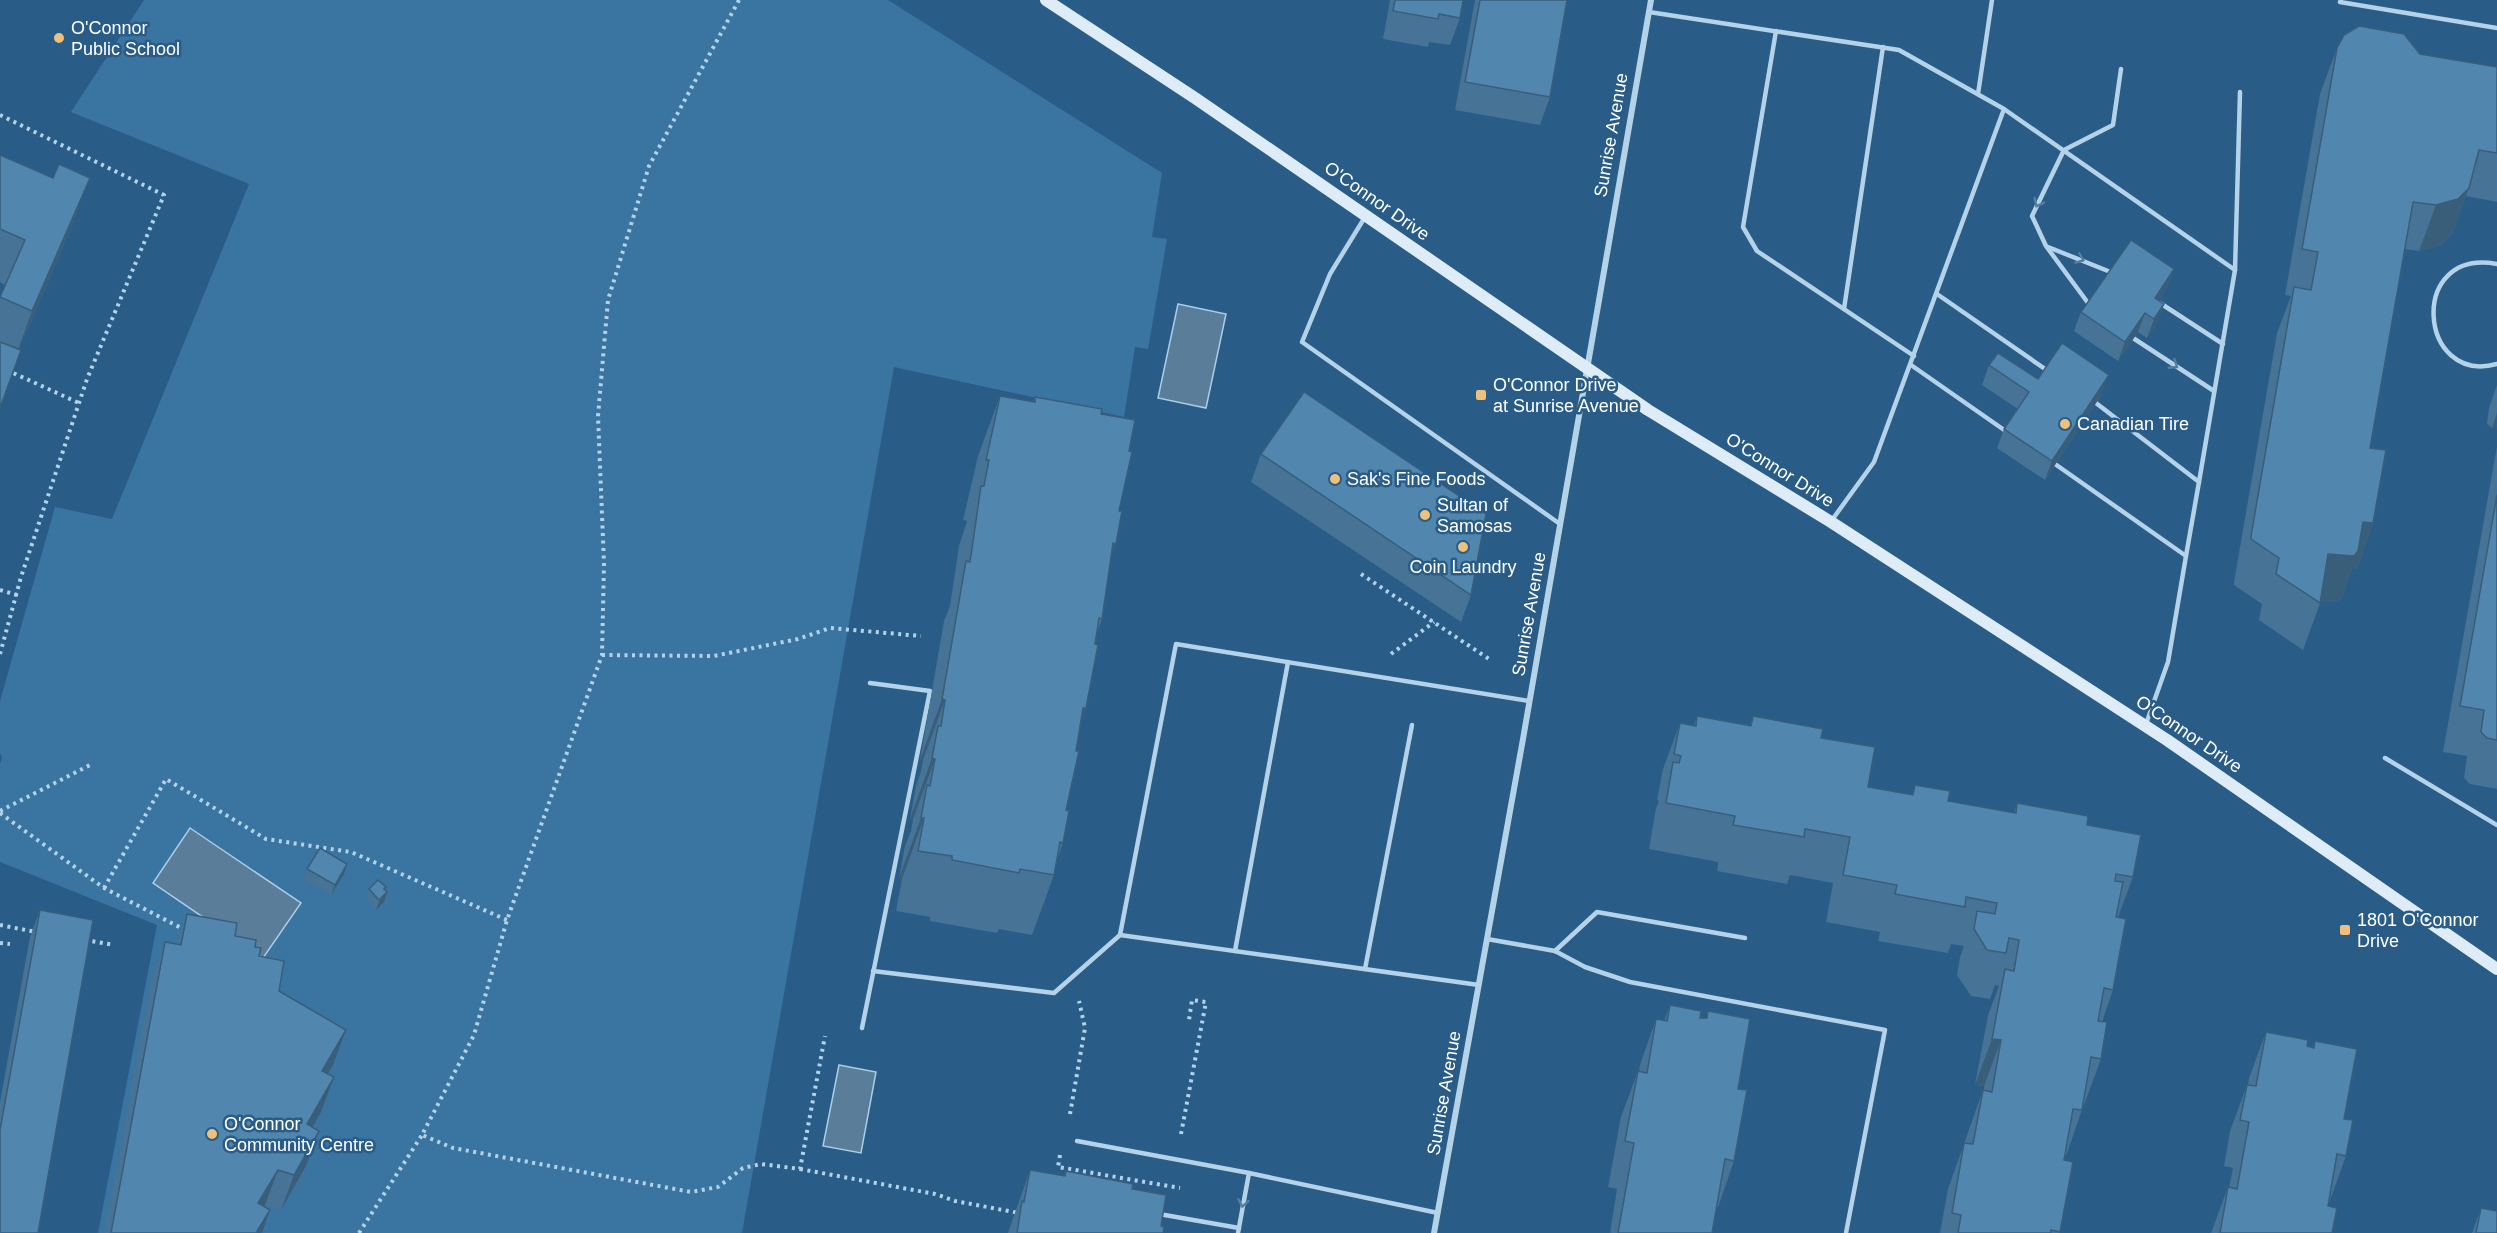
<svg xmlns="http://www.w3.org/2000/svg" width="2497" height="1233" font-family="Arial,sans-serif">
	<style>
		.green { fill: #3a75a2 }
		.water { fill: #5a7e9a; stroke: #a9cee8; stroke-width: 1.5 }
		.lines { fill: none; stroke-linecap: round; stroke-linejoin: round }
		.path { stroke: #b4d2e8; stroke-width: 4; stroke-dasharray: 3 4.5; stroke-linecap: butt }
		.lane { stroke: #b4d2e8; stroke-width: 4.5 }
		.street { stroke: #b4d2e8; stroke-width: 6 }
		.secondary { stroke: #deecf7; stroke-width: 12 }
		.wall { fill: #467396 }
		.shaded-wall { fill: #395e7a }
		.building { fill: #5186ae; stroke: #395e7a; stroke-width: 1.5 }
		.oneway { stroke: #537fa3 }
		.poi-dot { fill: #efc07b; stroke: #295c86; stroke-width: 2 }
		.labels { text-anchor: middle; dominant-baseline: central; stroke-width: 5; stroke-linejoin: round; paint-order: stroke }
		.poi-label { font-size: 18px; fill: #fff; stroke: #295c86; text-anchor: start }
		.street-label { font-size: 18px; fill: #fff; stroke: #295c86 }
	</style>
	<rect width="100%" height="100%" fill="#295c86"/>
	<!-- green -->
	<path class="green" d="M144 0H888L1162 173 1152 237 1167 239 1148 349 1135 347 1124 417 894 367 742 1233H98L157 925 0 862V764L2 758 0 753V701L55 507 112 519 249 184 71 112Z"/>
	<!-- water -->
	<g class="water">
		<path d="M1178 304 1226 314 1206 408 1158 398Z"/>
		<path d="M190 828 301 903 263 958 153 883Z"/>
		<path d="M839 1065 876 1072 861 1153 823 1146Z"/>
	</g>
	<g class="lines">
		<!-- path -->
		<g class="path">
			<path d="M739 0 649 166 608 300 598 416 604 564 602 655 507 920 474 1035 422 1135 453 1148 691 1192 718 1187 743 1168 761 1164 800 1169 825 1036"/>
			<path d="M0 115 164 195 87 379 21 577 0 654"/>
			<path d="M0 367 79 403"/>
			<path d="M1361 574 1489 659"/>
			<path d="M0 590 17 595"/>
			<path d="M1391 654 1434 622"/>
			<path d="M602 655 714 656 798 639 830 628 921 636"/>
			<path d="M0 811 90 765"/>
			<path d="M0 813 104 888 185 930"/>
			<path d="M104 888 166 779 266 839 351 852 507 920"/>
			<path d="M0 925 36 932"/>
			<path d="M85 940 114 945"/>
			<path d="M0 943 10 944"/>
			<path d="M1070 1114 1085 1028 1079 1001"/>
			<path d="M1181 1134 1206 1002 1192 1000 1189 1020"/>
			<path d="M1060 1155 1058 1167 1180 1188"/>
			<path d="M800 1169 935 1194 955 1201 1019 1213"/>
			<path d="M359 1233 422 1135"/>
		</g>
		<!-- lane -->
		<g class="lane">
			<path d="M2341 0 2340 2 2497 28"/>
			<path d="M1649 12 1899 50 2004 109 1874 462 1832 520"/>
			<path d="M1776 31 1743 227 1757 251 1914 356"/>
			<path d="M1978 94 1992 0"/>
			<path d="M2004 109 2235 270"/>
			<path d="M1365 217 1330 274 1302 342 1560 524"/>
			<path d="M2048 247 2113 273"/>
			<path d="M2497 264C2407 247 2418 386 2497 364"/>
			<path d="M1937 294 2048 371"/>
			<path d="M2160 303 2223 344"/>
			<path d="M2091 307 2046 246 2032 216 2064 150 2113 125 2121 69"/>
			<path d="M1844 309 1883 47"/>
			<path d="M2133 338 2214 391"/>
			<path d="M1911 365 2007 432"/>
			<path d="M2096 403 2199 482 2186 556"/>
			<path d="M2055 464 2186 556 2168 662 2146 724"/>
			<path d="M2199 482 2235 270 2240 92"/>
			<path d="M2385 758 2497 825"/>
			<path d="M1120 935 1176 644 1529 701"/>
			<path d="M1487 939 1555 951 1585 967 1630 982 1885 1030 1846 1233"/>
			<path d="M1235 951 1288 662"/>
			<path d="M1555 951 1597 912 1745 938"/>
			<path d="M1365 969 1412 725"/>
			<path d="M873 971 1054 993 1120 935 1479 985"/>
			<path d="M862 1028 930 691 870 683"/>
			<path d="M1077 1141 1249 1173 1438 1213"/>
			<path d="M1159 1214 1239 1228"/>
			<path d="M1238 1233 1249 1173"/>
		</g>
		<!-- street -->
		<path class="street" d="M1434 1233 1523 739 1651 0"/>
		<!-- secondary -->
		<path class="secondary" d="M1046 0 1195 98 1648 410 1831 522 2167 740 2497 969"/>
	</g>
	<!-- wall -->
	<g class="wall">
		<path d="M1390 0H1463L1460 18 1450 45 1429 42 1428 47 1383 39Z"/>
		<path d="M1475 0H1567L1550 97 1540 125 1455 110Z"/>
		<path d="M2337 48 2420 54 2497 67V202L2466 196 2452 234 2441 245 2419 251 2404 249 2370 448 2373 523 2357 569 2352 568 2342 597 2337 602 2321 601 2303 650 2259 620 2262 604 2234 585V582L2277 333 2291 296 2285 295 2320 94Z"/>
		<path d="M0 155 73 224 19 349 0 408V296L5 285 0 282Z"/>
		<path d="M2174 269 2167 288 2159 300 2164 304 2157 323 2147 338 2138 332 2118 361 2074 331 2081 312Z"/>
		<path d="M1989 365 2038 379 2102 394 2045 480 1997 448 2004 429 2018 409 1982 385Z"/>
		<path d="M2497 385V428H2492L2487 424 2489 408Z"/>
		<path d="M1000 396 1033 402 1035 397 1101 414 1119 511 1111 556 1102 619 1096 636 1066 810 1063 843 1056 862 1054 875 1032 935 999 929 997 933 930 921V917L896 911 902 879 899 878 905 846 911 831 913 819H910L916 786 921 771 923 760H920L944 621 950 606 959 546 967 521 963 520 978 456Z"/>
		<path d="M2497 446V789L2470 784 2464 778 2467 756 2443 752Z"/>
		<path d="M1261 454 1471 595 1461 622 1251 482Z"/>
		<path d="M1697 716 1750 725 1753 716 1821 738 1868 787 1912 795 1915 785 1948 801 2014 813 2017 803 2087 825 2133 877 2118 917 2113 990 2102 1022 2101 1059 2084 1105H2083L2082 1110 2066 1156H2065L2064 1160 2073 1162 2060 1233H1940L1948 1189 1983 1090H1984V1086L1975 1085 1988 1015 1999 986 1995 985 1990 999 1971 996 1957 975 1960 957 1964 946 1951 944 1948 953 1878 941 1880 932 1826 922 1833 883 1790 875 1787 884 1717 871 1718 862 1649 849 1656 808 1659 801 1657 800 1663 769 1680 723 1694 726Z"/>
		<path d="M307 869 344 874 331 895 304 879Z"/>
		<path d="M386 887 384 902 376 910 366 899 369 889Z"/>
		<path d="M40 910 0 1233V1102L30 937Z"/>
		<path d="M187 914 235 936 255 947 279 991 333 1065 328 1074 334 1077 321 1112 313 1127 306 1166 281 1210 265 1205 264 1207 262 1233H104L152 977 165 942 176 944Z"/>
		<path d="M1670 1005 1700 1018H1706L1708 1011 1738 1089 1734 1161 1718 1207H1717L1712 1233H1610L1617 1189 1608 1187 1621 1117 1638 1071H1639L1640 1065 1656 1019 1664 1021Z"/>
		<path d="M2266 1032 2313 1048 2315 1041 2344 1119 2346 1156 2328 1206 2332 1233H2211L2228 1187H2229L2233 1168 2224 1166 2230 1131 2247 1085H2248L2249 1078Z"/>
		<path d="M1030 1170 1064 1176 1066 1171 1132 1189 1161 1226 1163 1233H1008Z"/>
		<path d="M2481 1208 2497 1233H2472Z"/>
	</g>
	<!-- shaded-wall -->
	<g class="shaded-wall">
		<path d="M90 178 73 224 15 358 32 311Z"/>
		<path d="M2469 188 2452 234 2441 245 2419 251 2436 205Z"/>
		<path d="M2174 269 2167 288 2148 317 2155 298Z"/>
		<path d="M2164 304 2157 323 2147 338 2154 319Z"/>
		<path d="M2145 313 2138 332 2118 361 2125 342Z"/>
		<path d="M2109 375 2102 394 2045 480 2052 461Z"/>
		<path d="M2497 413V428H2492Z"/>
		<path d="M2363 522 2373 523 2357 569 2352 568 2342 597 2337 602 2316 601 2328 554Z"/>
		<path d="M1113 543 1116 544 1094 604Z"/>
		<path d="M942 699 945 700 923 760H920Z"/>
		<path d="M1083 708H1086L1064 769Z"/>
		<path d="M932 758 935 759 913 819H910Z"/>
		<path d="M921 818H924L902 879 899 878Z"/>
		<path d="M347 864 344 874 331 895 335 885Z"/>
		<path d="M386 887 382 897 387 892 384 902 376 910 384 889Z"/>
		<path d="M346 1030 333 1065 309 1106 322 1071Z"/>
		<path d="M1992 1039 2001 1040 1984 1086 1975 1085Z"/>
		<path d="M334 1077 321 1112 295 1159 307 1124Z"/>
		<path d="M319 1131 306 1166 281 1210 294 1175Z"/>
		<path d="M278 1170 265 1205 248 1233 258 1203Z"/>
		<path d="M270 1210 262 1233H256Z"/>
	</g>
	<!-- building -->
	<g class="building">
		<path d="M1395 0H1463L1460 18 1439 14 1438 19 1393 11Z"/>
		<path d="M1480 0H1567L1550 97 1465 82Z"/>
		<path d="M2359 26 2404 34 2420 54 2497 67V153L2479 150 2469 188 2458 199 2436 205 2413 202 2370 448 2386 450 2373 523 2363 522 2358 551 2354 556 2328 554 2320 603 2276 574 2279 558 2251 539V536L2294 287 2311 290 2318 252 2302 249 2337 48 2344 35Z"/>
		<path d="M0 155 53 178 59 164 90 178 32 311 0 297 25 240 0 229Z"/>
		<path d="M2131 240 2174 269 2155 298 2164 304 2154 319 2145 313 2125 342 2081 312Z"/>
		<path d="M0 342 21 350 0 408Z"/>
		<path d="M2062 343 2109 375 2052 461 2004 429 2029 392 1989 365 1998 353 2038 379Z"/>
		<path d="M1304 392 1486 514 1471 595 1261 454Z"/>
		<path d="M1000 396 1035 402V397L1102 409 1101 414 1135 420 1129 451 1132 452 1119 511H1122L1116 544 1113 543 1102 619 1099 618 1095 644 1098 645 1086 708H1083L1076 751H1079L1066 810 1069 811 1063 843 1060 842 1054 875 1020 869 1019 873 952 860V856L918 851 924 818H921L927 785 930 786 935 759 932 758 938 726H941L945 700 942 699 966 561 970 562 981 486H984L989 460H986Z"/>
		<path d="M2497 495V740L2487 738 2481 732 2484 710 2460 706Z"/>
		<path d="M1697 716 1751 726 1753 716 1823 729 1821 738 1875 747 1868 787 1913 795 1915 785 1950 791 1948 801 2016 813 2017 803 2088 816 2087 825 2141 835 2133 877 2116 874 2115 881 2123 882 2116 917 2126 919 2113 990 2104 988 2098 1021 2107 1022 2101 1059 2091 1057 2082 1110 2073 1109 2064 1160 2073 1162 2060 1232 2051 1230V1233H1958L1961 1215 1952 1213 1964 1143 1973 1144 1983 1090 1992 1092 2001 1040 1992 1039 2005 969 2014 971 2019 940 2009 938 2006 953 1987 950 1974 929 1977 911 1995 914 1997 903 1966 897 1965 907 1895 894 1897 885 1843 875 1850 837 1805 829 1804 837 1733 825 1735 816 1666 803 1673 762 1679 763 1681 756 1674 754 1680 723 1696 726Z"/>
		<path d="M320 848 347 864 335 885 307 869Z"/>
		<path d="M378 880 386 887 384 889 387 892 379 900 369 889Z"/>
		<path d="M40 910 93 920 38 1233H0V1130Z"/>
		<path d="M187 914 237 923 235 936 256 940 255 947 261 948 259 956 284 961 279 991 346 1030 322 1071 334 1077 307 1124 319 1131 294 1175 278 1170 258 1203 270 1210 256 1233H111L165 942 181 945Z"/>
		<path d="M1670 1005 1701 1011 1700 1018H1707L1708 1011 1750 1019 1738 1089 1747 1090 1734 1161 1725 1159 1712 1233H1618L1634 1143 1625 1141 1638 1071 1647 1073 1656 1019 1667 1021Z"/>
		<path d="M2266 1032 2308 1040 2307 1046 2314 1048 2315 1041 2357 1049 2344 1119 2353 1120 2346 1156 2337 1154 2328 1206 2337 1208 2332 1233H2220L2228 1187 2237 1189 2249 1122 2240 1120 2247 1085 2256 1086Z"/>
		<path d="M1030 1170 1065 1176 1066 1171 1133 1184 1132 1189 1166 1195 1161 1226 1164 1227 1163 1233H1017L1022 1201 1024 1202Z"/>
		<path d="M2481 1208 2497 1211V1233H2476Z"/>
	</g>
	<!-- one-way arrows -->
	<defs><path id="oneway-chevron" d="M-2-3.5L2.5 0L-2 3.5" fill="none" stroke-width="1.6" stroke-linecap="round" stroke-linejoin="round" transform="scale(1.5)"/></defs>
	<g class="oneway">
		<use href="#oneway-chevron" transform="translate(2038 203) rotate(116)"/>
		<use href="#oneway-chevron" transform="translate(2080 259) rotate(22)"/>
		<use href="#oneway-chevron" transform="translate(2174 365) rotate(33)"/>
		<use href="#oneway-chevron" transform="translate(1243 1203) rotate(100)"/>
	</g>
	<!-- markers -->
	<g class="poi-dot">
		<circle cx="59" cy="38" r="6"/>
		<rect x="1475" y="389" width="12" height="12" rx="3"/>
		<circle cx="2065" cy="424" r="6"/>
		<circle cx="1335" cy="479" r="6"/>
		<circle cx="1425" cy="515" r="6"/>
		<circle cx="1463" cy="547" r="6"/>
		<rect x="2339" y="924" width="12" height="12" rx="3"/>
		<circle cx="212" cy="1134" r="6"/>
	</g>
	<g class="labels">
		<!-- poi labels -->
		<g class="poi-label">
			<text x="71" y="28">O'Connor<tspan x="71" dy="21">Public School</tspan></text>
			<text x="1493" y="385">O'Connor Drive<tspan x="1493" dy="21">at Sunrise Avenue</tspan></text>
			<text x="2077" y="424">Canadian Tire</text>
			<text x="1347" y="479">Sak's Fine Foods</text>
			<text x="1437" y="505">Sultan of<tspan x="1437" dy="21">Samosas</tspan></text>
			<text x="1463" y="567" text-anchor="middle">Coin Laundry</text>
			<text x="2357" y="920">1801 O'Connor<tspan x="2357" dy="21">Drive</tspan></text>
			<text x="224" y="1124">O'Connor<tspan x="224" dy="21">Community Centre</tspan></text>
		</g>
		<!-- street labels -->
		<g class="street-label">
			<text transform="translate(1611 135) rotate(-80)">Sunrise Avenue</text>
			<text transform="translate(1377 201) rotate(35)">O'Connor Drive</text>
			<text transform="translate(1780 470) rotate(32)">O'Connor Drive</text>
			<text transform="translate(1529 614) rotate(-80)">Sunrise Avenue</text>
			<text transform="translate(2189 734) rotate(34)">O'Connor Drive</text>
			<text transform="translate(1444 1093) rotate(-80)">Sunrise Avenue</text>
		</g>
	</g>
</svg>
